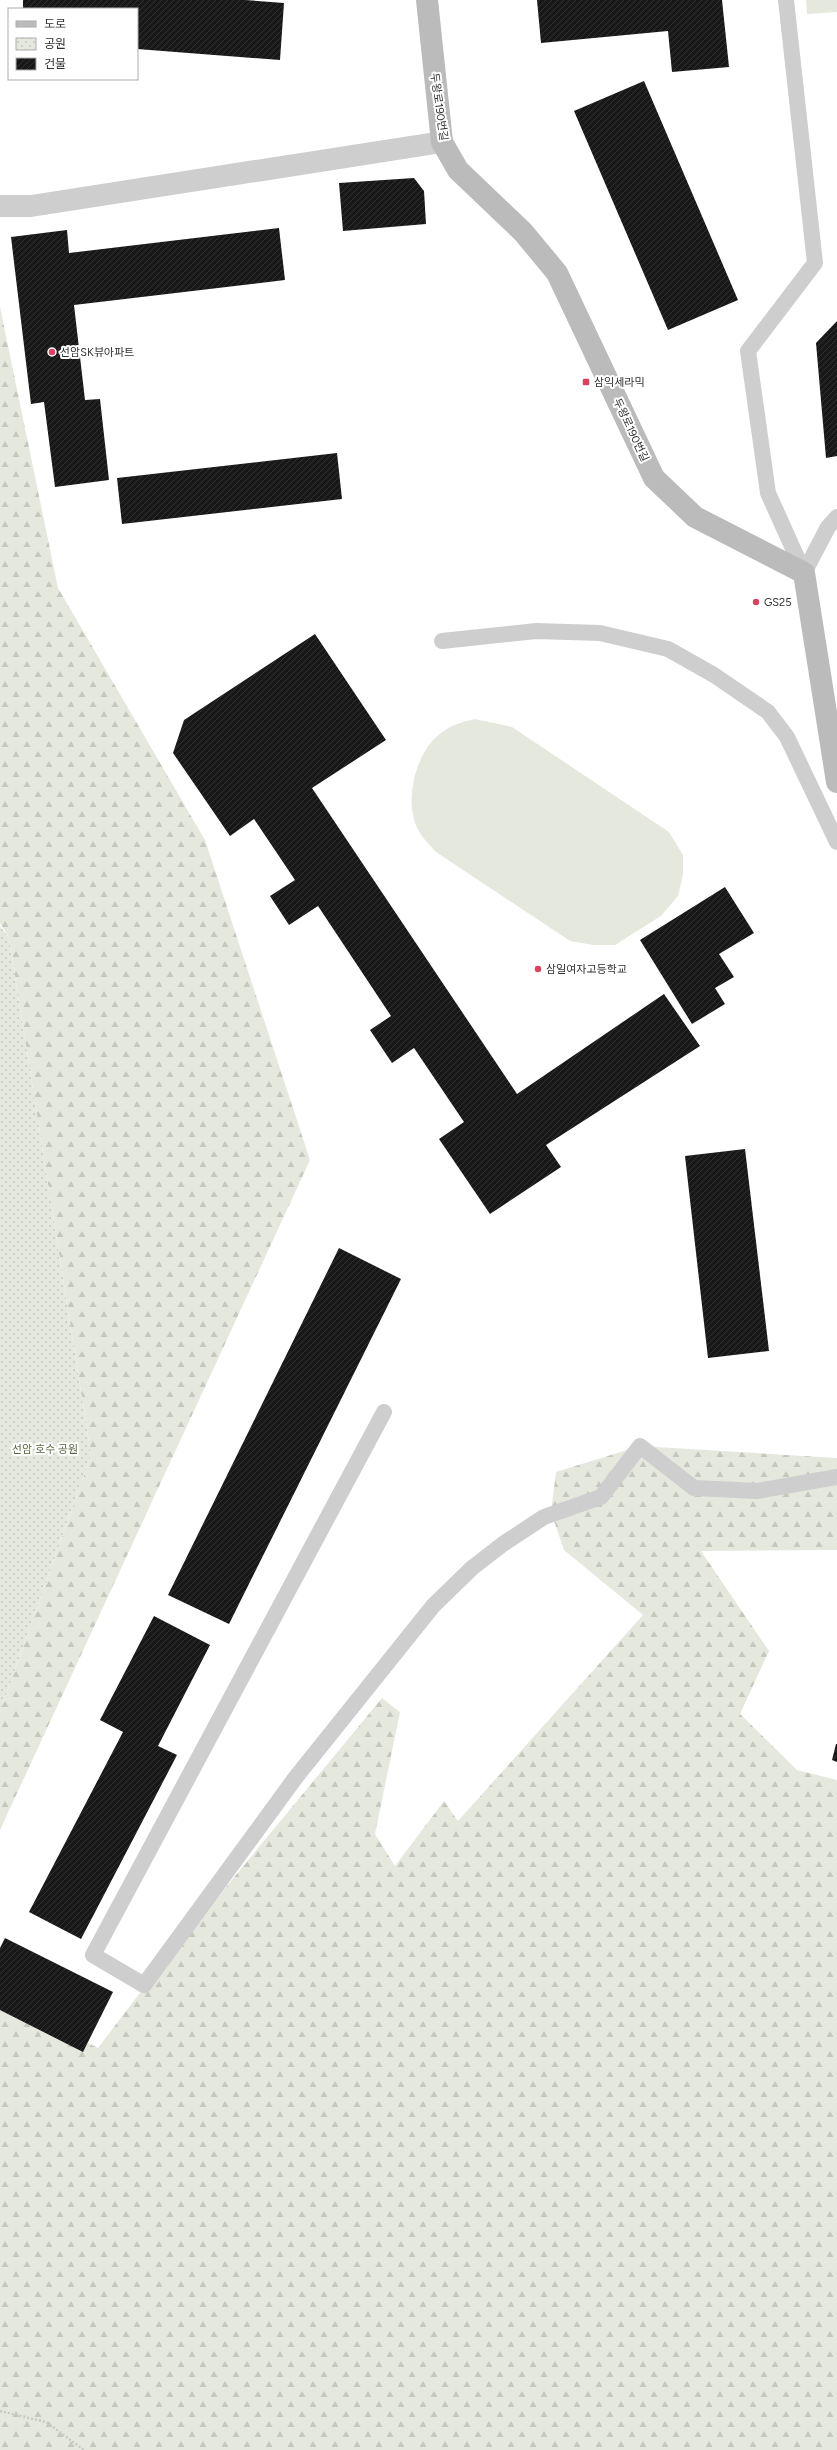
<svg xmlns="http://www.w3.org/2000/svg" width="837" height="2450" font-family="Figtree,'Noto Sans KR',sans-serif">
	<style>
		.grass { fill: #e5e9dd }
		.forest { fill: url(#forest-firs) }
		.park { fill: url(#park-dots) }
		.building { fill: url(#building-hatch) }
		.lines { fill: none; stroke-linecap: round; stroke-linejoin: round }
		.path { stroke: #c8c8c8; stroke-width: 2.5; stroke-dasharray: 2 2; stroke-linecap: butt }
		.lane { stroke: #cecece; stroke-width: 16 }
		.street { stroke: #cecece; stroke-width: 22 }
		.secondary { stroke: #bbb; stroke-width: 22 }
		.poi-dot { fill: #d8435f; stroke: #fff; stroke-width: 1.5 }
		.labels { text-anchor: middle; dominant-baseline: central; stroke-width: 4; stroke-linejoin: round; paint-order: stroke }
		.street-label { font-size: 11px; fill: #313131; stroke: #fff }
		.poi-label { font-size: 11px; fill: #313131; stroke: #fff; text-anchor: start }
		.park-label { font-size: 11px; fill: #596941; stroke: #fff }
	</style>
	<defs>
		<pattern id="forest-firs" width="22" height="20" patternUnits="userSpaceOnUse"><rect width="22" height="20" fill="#e5e9dd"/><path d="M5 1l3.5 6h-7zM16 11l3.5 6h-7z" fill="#c5c8be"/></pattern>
		<pattern id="park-dots" width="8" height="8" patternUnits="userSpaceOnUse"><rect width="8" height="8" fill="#e5e9dd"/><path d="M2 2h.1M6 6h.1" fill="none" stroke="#c5c8be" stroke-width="1.8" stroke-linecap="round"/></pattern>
		<pattern id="building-hatch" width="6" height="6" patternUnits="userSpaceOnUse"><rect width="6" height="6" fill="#181818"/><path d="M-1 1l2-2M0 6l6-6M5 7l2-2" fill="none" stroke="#313131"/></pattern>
	</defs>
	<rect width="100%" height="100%" fill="#fff"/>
	<!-- grass -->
	<g class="grass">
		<path d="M806 0H837V12L807 14Z"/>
		<path d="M475 719 512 727 669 832 683 855V875L678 896 661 916 615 945H593L570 941 436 852C431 846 424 840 420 833 402 806 415 751 441 733 451 725 462 722 475 719Z"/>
	</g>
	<!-- forest -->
	<g class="forest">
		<path d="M0 307 58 588 205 840 310 1160 0 1830V1712L91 1455 9 938 0 923Z"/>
		<path d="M640 1446 837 1458V1550L701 1551 769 1651 740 1714 797 1770 837 1780V2450H0V1999L98 2048 155 1973 382 1698 400 1712 375 1834 395 1866 444 1801 458 1821 643 1615 564 1550 551 1512 556 1472Z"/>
	</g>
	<!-- park -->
	<path class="park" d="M0 926 9 938 91 1455 0 1712Z"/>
	<!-- building -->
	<g class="building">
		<path d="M23 0H245L284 3 280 60 137 49V9H23Z"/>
		<path d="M537 0H722L729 67 672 72 668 31 541 43Z"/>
		<path d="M644 81 738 300 668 330 574 111Z"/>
		<path d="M414 178 424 191 426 224 343 231 339 183Z"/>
		<path d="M279 228 285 280 74 305 85 400 100 399 109 480 55 487 44 402 31 404 11 237 67 230 69 253Z"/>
		<path d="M837 321V456L826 458 816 343Z"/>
		<path d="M337 453 342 499 122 524 117 478Z"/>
		<path d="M315 634 386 740 312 788 517 1094 664 994 700 1046 546 1145 561 1167 490 1214 439 1139 464 1122 414 1048 392 1063 370 1030 391 1016 318 906 289 925 270 896 295 880 254 819 230 836 173 753 184 720Z"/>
		<path d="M725 887 754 933 719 954 734 977 715 988 725 1004 692 1024 640 940Z"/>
		<path d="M745 1149 769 1351 708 1358 685 1156Z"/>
		<path d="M339 1248 401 1279 229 1624 168 1595Z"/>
		<path d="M154 1616 210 1645 158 1746 177 1755 81 1939 29 1912 123 1732 100 1720Z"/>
		<path d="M836 1744H837V1762L832 1760Z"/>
		<path d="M5 1938 113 1992 83 2052 0 2010V1948Z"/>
	</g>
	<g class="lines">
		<!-- path -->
		<path class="path" d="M0 2411 46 2422 84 2450"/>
		<!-- lane -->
		<g class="lane">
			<path d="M786 0 815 263 748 351 768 493 804 573"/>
			<path d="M804 573 828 527 837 517"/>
			<path d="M442 641 536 631 600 633 668 649 714 675 768 712 787 737 837 842"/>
			<path d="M384 1412 93 1955 144 1985 296 1777 433 1606 472 1568 503 1544 544 1517 601 1497 640 1446 694 1488 757 1491 837 1477"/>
		</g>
		<!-- street -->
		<path class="street" d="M0 206H31L442 142"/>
		<!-- secondary -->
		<path class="secondary" d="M427 0 442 142 458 170 523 232 557 273 654 478 695 517 804 573 837 782"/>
	</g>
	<!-- markers -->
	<g class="poi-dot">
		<circle cx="52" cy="352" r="4"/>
		<rect x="582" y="378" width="8" height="8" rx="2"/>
		<circle cx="756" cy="602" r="4"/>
		<circle cx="538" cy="969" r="4"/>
	</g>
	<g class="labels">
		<!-- street labels -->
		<g class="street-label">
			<text transform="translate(439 107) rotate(82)">두왕로190번길</text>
			<text transform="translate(631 430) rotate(65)">두왕로190번길</text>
		</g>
		<!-- poi labels -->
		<g class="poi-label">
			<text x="60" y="352">선암SK뷰아파트</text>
			<text x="594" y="382">삼익세라믹</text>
			<text x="764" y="602">GS25</text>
			<text x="546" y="969">삼일여자고등학교</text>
		</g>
		<!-- park labels -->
		<g class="park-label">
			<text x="45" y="1449">선암 호수 공원</text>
		</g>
	</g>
	<!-- legend -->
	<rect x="8" y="8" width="130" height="72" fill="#ffffff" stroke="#adadad"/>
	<rect x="16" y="21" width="20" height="6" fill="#bbbbbb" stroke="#adadad"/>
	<text x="44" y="28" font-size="12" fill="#313131">도로</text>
	<rect x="16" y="38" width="20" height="12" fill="url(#park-dots)" stroke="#adadad"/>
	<text x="44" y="48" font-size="12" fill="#313131">공원</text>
	<rect x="16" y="58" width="20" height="12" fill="url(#building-hatch)" stroke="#adadad"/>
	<text x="44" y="68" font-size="12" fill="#313131">건물</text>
</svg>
